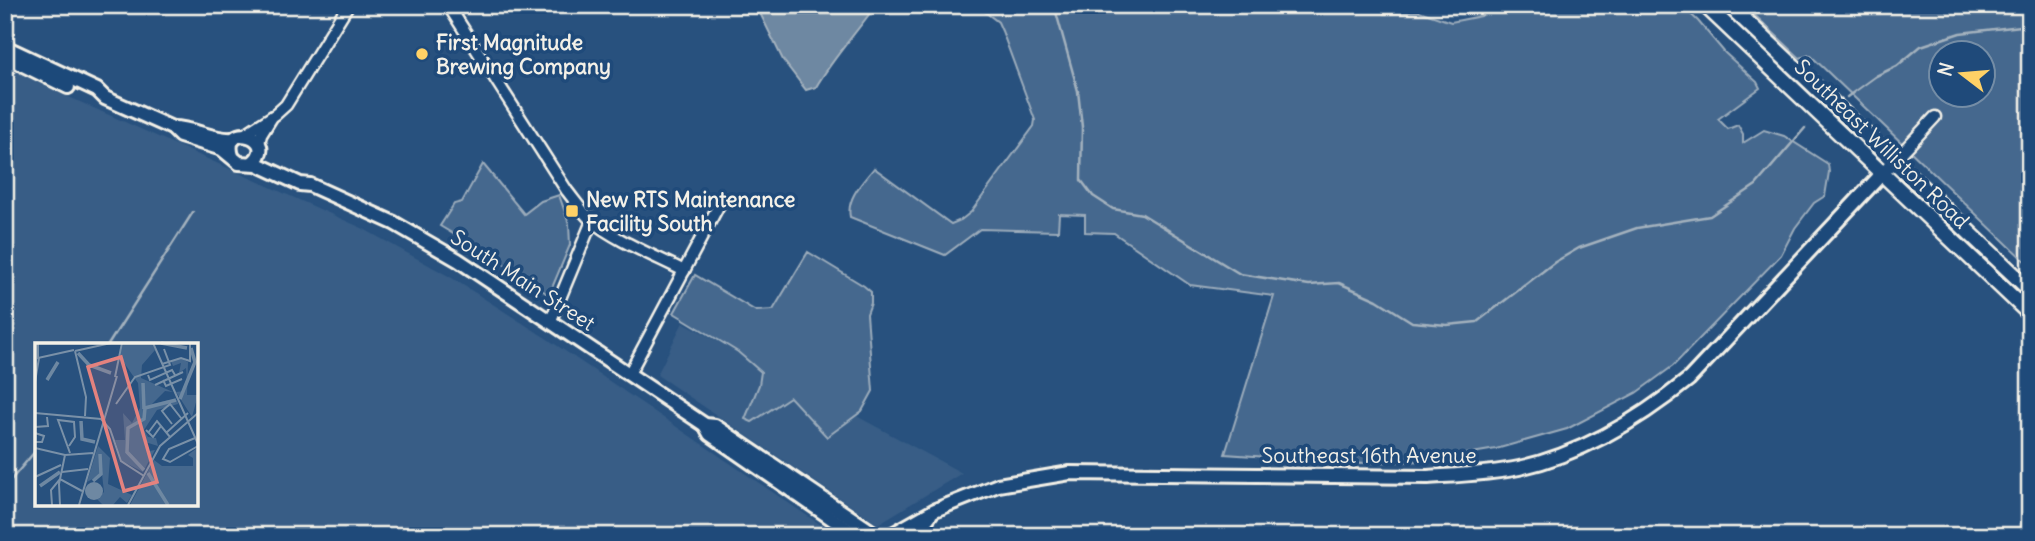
<svg xmlns="http://www.w3.org/2000/svg" width="2035" height="541" font-family="Delius,sans-serif">
	<style>
		.built { fill: #375d86; fill-rule: evenodd }
		.green { fill: #45688e; stroke: #9cacbb; stroke-width: 2; fill-rule: evenodd }
		.water { fill: #6e88a2; stroke: #a4b2be; stroke-width: 2 }
		.lines { fill: none; stroke-linecap: round; stroke-linejoin: round }
		.stream { stroke: #a4b2be; stroke-width: 2.5 }
		.minor-casing { stroke: #f4f1e8; stroke-width: 15 }
		.major-casing { stroke: #f4f1e8; stroke-width: 18 }
		.highway-casing { stroke: #f4f1e8; stroke-width: 19 }
		.minor { stroke: #1f4a7a; stroke-width: 10 }
		.major { stroke: #1f4a7a; stroke-width: 12 }
		.highway { stroke: #1f4a7a; stroke-width: 14 }
		.poi-dot { fill: #ffd166; stroke: #1f4a7a; stroke-width: 2.5 }
		.labels { text-anchor: middle; dominant-baseline: central; stroke-width: 7; stroke-linejoin: round; paint-order: stroke }
		.poi-label { font-size: 21px; font-weight: bold; fill: #f4f1e8; stroke: #1f4a7a; text-anchor: start }
		.street-label { font-size: 21px; fill: #f4f1e8; stroke: #1f4a7a }
		.inset-river { fill: none; stroke: #6e88a2; stroke-width: 3.5 }
		.inset-road { fill: none; stroke: #7a91a8; stroke-width: 2 }
		.view { fill: #e4827e; fill-opacity: 0.15; stroke: #e4827e; stroke-width: 3.5 }
		.inset-edge { fill: none; stroke: #f4f1e8; stroke-width: 3.5 }
	</style>
	<rect width="100%" height="100%" fill="#28517e"/>
	<filter id="ink" filterUnits="userSpaceOnUse"><feTurbulence type="fractalNoise" baseFrequency=".0143" numOctaves="2"/><feDisplacementMap in="SourceGraphic" scale="14" xChannelSelector="R" yChannelSelector="G"/><feConvolveMatrix kernelMatrix="1 2 1 2 8 2 1 2 1" color-interpolation-filters="sRGB"/></filter>
	<g filter="url(#ink)">
		<!-- built -->
		<g class="built">
			<path d="M5 66 69 97 362 228 452 278 546 338 837 536H5ZM37 345H196V504H37Z"/>
			<path d="M683 322 962 473 878 524 657 375Z"/>
		</g>
		<!-- green -->
		<g class="green">
			<path d="M976 5H1381L1384 14 1419 11 1451 22 1481 16 1493 5H1681L1698 21 1725 53 1757 82 1760 88 1718 119 1728 129 1738 125 1743 134V143L1764 130 1784 136 1828 164 1829 172 1825 196 1814 203 1795 228 1781 255 1673 366 1636 393 1567 429 1496 449 1425 461 1356 463 1225 454 1274 296 1190 285 1114 233 1085 232V215L1059 214 1058 231 980 229 945 255 850 217C846 198 863 182 874 168L951 224 961 220 971 212 1034 126 1035 120 1002 31 998 22Z"/>
			<path d="M1749 5H2030V266L1810 55 1800 58 1747 8ZM1940 52H1982V94H1940Z"/>
			<path d="M483 164 524 214 541 201 559 195 569 224 570 245 549 295 510 268 440 226 454 204 462 202Z"/>
			<path d="M808 252 864 286 871 292V303L867 314 873 391 862 411 827 437 790 397 752 422 745 419 759 385 761 372 738 352 674 313 695 275 756 311 773 310Z"/>
		</g>
		<!-- water -->
		<path class="water" d="M756 5H876C856 33 833 58 816 87L806 90 783 60Z"/>
		<g class="lines">
			<!-- stream -->
			<g class="stream">
				<path d="M1054 5 1078 91 1082 127 1081 180 1093 196 1113 209 1142 214 1240 274 1309 285 1339 283 1377 300 1412 322 1447 325 1477 322 1555 262 1579 248 1637 228 1710 216 1756 185 1805 128"/>
				<path d="M1847 97 1876 76 1897 66 1921 46 1960 33 2030 25"/>
				<path d="M108 345 193 212"/>
				<path d="M5 487 37 449"/>
			</g>
			<defs>
				<g id="minor">
					<path d="M448 5 567 191C575 201 583 213 592 221 613 239 659 258 684 271"/>
					<path d="M245 134 276 114 286 105 348 5"/>
					<path d="M259 143 261 135 272 117"/>
					<path d="M1894 161 1935 117"/>
					<path d="M551 320 592 221"/>
					<path d="M629 374 720 203"/>
				</g>
				<g id="major">
					<path d="M5 47 97 90 105 98 172 128 180 136 222 149 239 163 257 164 300 184 310 185 394 223 458 260 705 425 715 426 878 536"/>
					<path d="M5 56 68 87"/>
					<path d="M172 128C193 127 212 141 234 139"/>
					<path d="M232 156C221 119 282 138 252 163"/>
					<path d="M705 425 710 434 857 536"/>
					<path d="M889 536 935 510 998 485 1070 473 1428 477C1459 475 1489 474 1519 468 1582 454 1640 419 1689 379L1894 161"/>
					<path d="M919 536 923 524 930 515"/>
				</g>
				<g id="highway">
					<path d="M1705 5 2030 314"/>
					<path d="M1729 5 2030 290"/>
				</g>
			</defs>
			<!-- minor casing -->
			<use href="#minor" class="minor-casing"/>
			<!-- major casing -->
			<use href="#major" class="major-casing"/>
			<!-- highway casing -->
			<use href="#highway" class="highway-casing"/>
			<!-- minor -->
			<use href="#minor" class="minor"/>
			<!-- major -->
			<use href="#major" class="major"/>
			<!-- highway -->
			<use href="#highway" class="highway"/>
		</g>
	</g>
	<!-- markers -->
	<g class="poi-dot">
		<circle cx="422" cy="54" r="7"/>
		<rect x="565" y="204" width="14" height="14" rx="3.5"/>
	</g>
	<g class="labels">
		<!-- poi labels -->
		<g class="poi-label">
			<text x="436" y="42">First Magnitude<tspan x="436" dy="24">Brewing Company</tspan></text>
			<text x="586" y="199">New RTS Maintenance<tspan x="586" dy="24">Facility South</tspan></text>
		</g>
		<!-- street labels -->
		<g class="street-label">
			<text transform="translate(1882 144) rotate(44)">Southeast Williston Road</text>
			<text transform="translate(523 280) rotate(33)">South Main Street</text>
			<text x="1369" y="455">Southeast 16th Avenue</text>
		</g>
	</g>
	<!-- overview -->
	<g transform="translate(35 343)">
		<rect width="163" height="163" fill="#28517e"/>
		<path d="M88 0H117L120 7 107 22 106 35 138 49 130 48 117 61 134 57H142L143 61 122 67 109 87 113 94 121 95 123 103 110 99 114 108 120 107 108 129 87 118 80 97H90L88 70 97 80 105 65 103 40 85 14ZM145 15 153 19 152 52H163L157 74 141 49 150 48 152 37 151 25 144 30 146 20 138 23 136 18ZM63 103 75 115 73 141 97 152 92 160 85 154 78 162H68L62 156 69 149 67 131 52 139ZM162 105 163 162H95L119 117 127 123H158V115L153 112Z" fill="#45688e"/>
		<path d="M50 148a9 9 0 1 1 18 0a9 9 0 1 1-18 0Z" fill="#6e88a2"/>
		<path class="inset-river" d="M126 0 152 5M43 10 54 22 76 30M12 37 23 19M108 40 109 66M145 56 160 19 156 5M46 78 47 96 60 99M109 127 92 109 93 85 109 76 110 65 141 57M113 130 133 162M58 138 66 131 65 111M5 143 25 129"/>
		<path class="inset-road" d="M3 0V15L39 7M118 0 163 101M40 8 51 54 50 73M40 8 76 0M127 21 146 15 155 18V0M113 32 115 37 137 27 140 32M80 34 87 0M128 37 131 43 147 36M0 39 4 15M120 42 148 29M81 61 100 34 135 22 129 6M0 70 66 76 75 86 86 118 109 133M137 81 127 68 135 61 146 75M0 84 13 83 12 74M111 87 118 94 126 83M0 90 9 93 7 99H0M113 90 122 78 135 94M131 90 153 70M160 95 134 106 128 116 135 119 163 103M34 103 40 94 39 79 23 77 35 110M0 105 30 112 58 110M27 129 53 126M0 134 26 122M17 162 16 147 25 136 47 148M25 162 24 141 30 112M44 162 82 33M93 162 125 103 163 70"/>
		<path class="view" d="M86 14 122 139 89 148 53 24Z"/>
		<rect width="163" height="163" class="inset-edge"/>
	</g>
	<!-- margin -->
	<rect width="2035" height="541" fill="none" stroke="#1f4a7a" stroke-width="28"/>
	<rect x="14" y="14" width="2007" height="513" fill="none" stroke="#f4f1e8" stroke-width="2.5" filter="url(#ink)"/>
	<!-- north arrow -->
	<g transform="translate(1962 74) rotate(286)"><circle r="33" fill="#1f4a7a" stroke="#748da6" stroke-width="2"/>
	<path d="M0-5L12 26L0 18L-12 26Z" fill="#ffd166"/>
	<text y="-10" font-size="19" font-weight="bold" text-anchor="middle" fill="#f4f1e8">N</text>
	</g>
</svg>
